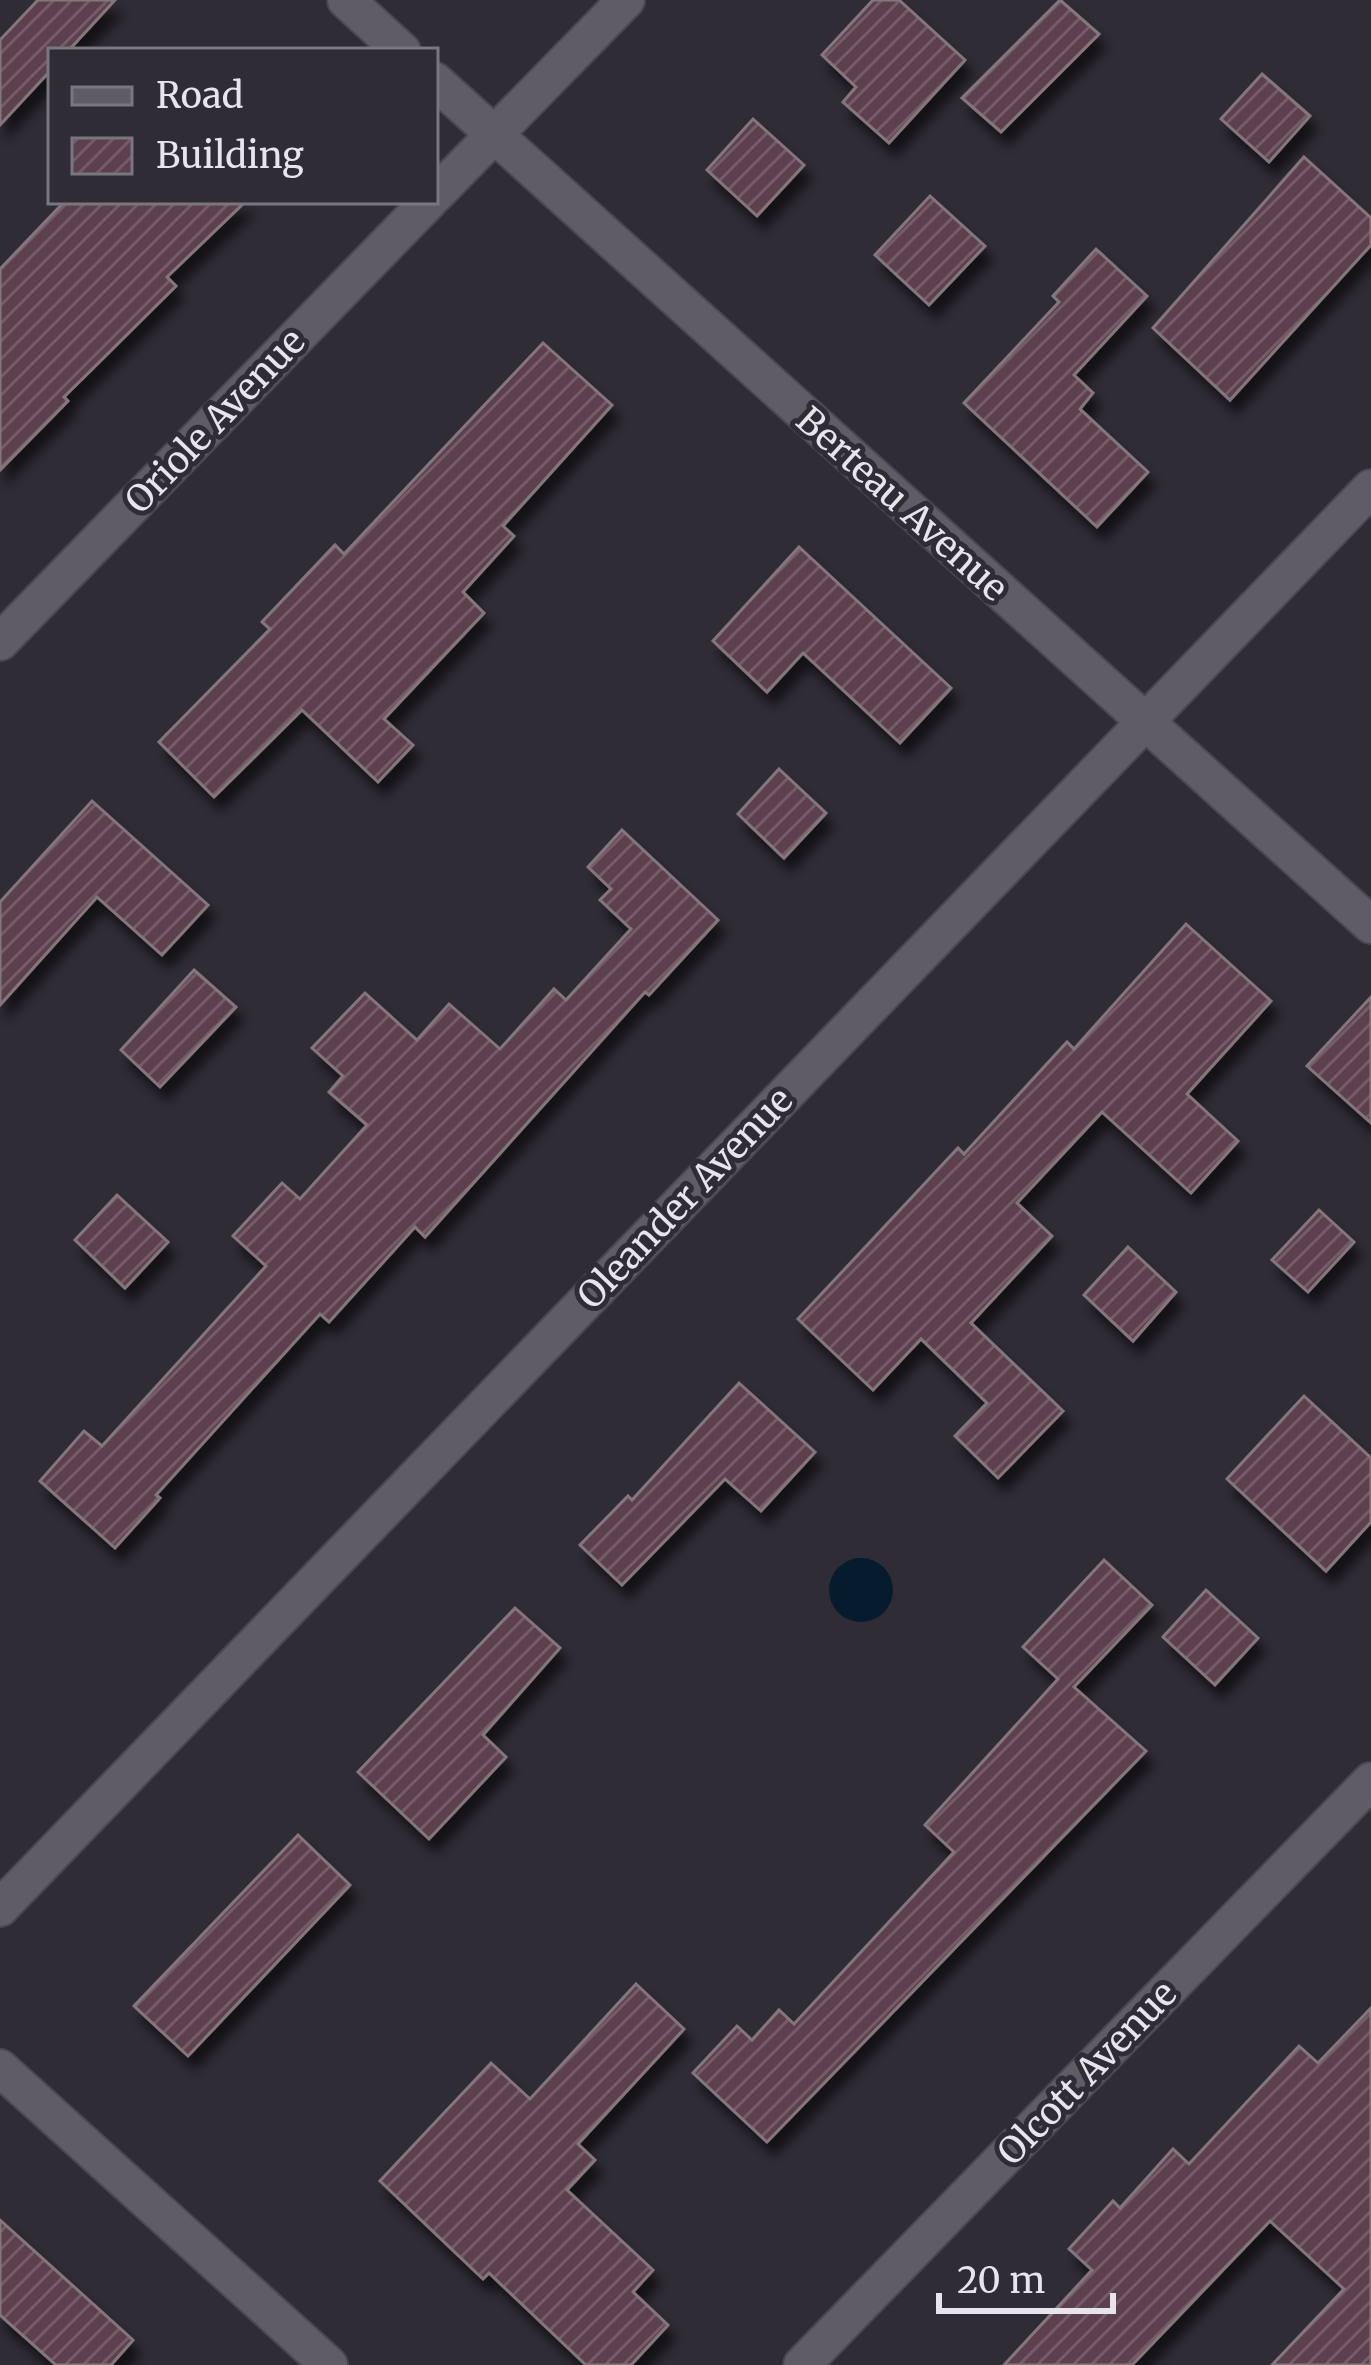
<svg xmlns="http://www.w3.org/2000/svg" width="1371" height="2365" font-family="Merriweather,serif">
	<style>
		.water { fill: #061b2d }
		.building { fill: url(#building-hatch); stroke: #83777c; stroke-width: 3; filter: url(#shadow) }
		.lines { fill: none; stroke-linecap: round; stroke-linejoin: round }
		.street-casing { stroke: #4a474e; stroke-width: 40 }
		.street { stroke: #605c67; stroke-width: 36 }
		.labels { text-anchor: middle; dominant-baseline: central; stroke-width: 10; stroke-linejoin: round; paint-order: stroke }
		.street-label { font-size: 36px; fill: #e7e5eb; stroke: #302c36 }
	</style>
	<defs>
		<pattern id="building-hatch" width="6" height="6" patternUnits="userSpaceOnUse" patternTransform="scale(3)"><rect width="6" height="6" fill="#5d404e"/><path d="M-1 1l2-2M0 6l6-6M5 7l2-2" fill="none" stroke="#745b68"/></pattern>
		<filter id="shadow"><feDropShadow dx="7" dy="13" stdDeviation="6" flood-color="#0009"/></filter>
	</defs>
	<rect width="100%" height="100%" fill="#302c36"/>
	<!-- water -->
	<circle class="water" cx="861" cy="1590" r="32"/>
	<!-- building -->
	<g class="building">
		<path d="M38 0H115L68 51H51V70L0 125V40Z"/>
		<path d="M873 0H899L965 60 889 143 843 102 856 87 822 55Z"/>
		<path d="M1060 0 1099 34 1001 132 962 98Z"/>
		<path d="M1262 74 1310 116 1269 162 1221 119Z"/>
		<path d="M753 119 804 165 757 216 707 170Z"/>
		<path d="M1304 157 1371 218V245L1230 400 1153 328Z"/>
		<path d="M930 196 985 246 929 305 875 255Z"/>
		<path d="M65 201H246L167 277 176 286 64 397 68 401 0 470V269Z"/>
		<path d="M1096 249 1147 296 1074 375 1093 393 1080 409 1148 472 1097 527 964 403 1059 302 1053 296Z"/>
		<path d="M543 343 612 405 503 526 514 536 463 592 484 613 384 719 413 745 378 782 302 710 214 797 159 742 270 629 262 622 335 545 344 554Z"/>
		<path d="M799 547 951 688 900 743 803 653 767 692 713 641Z"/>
		<path d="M779 769 826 813 784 858 738 814Z"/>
		<path d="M92 801 208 905 162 955 97 897 0 1005V902Z"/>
		<path d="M622 830 718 920 649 995 645 992 425 1237 415 1227 329 1322 320 1314 156 1495 160 1498 115 1548 40 1481 84 1431 102 1446 266 1266 233 1236 282 1183 300 1199 367 1125 329 1092 343 1076 312 1048 365 993 417 1040 449 1004 500 1049 554 989 566 1000 631 929 600 900 611 889 588 867Z"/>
		<path d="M1186 924 1271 1001 1187 1094 1238 1141 1191 1193 1102 1112 1017 1203 1052 1236 971 1323 1063 1411 998 1478 955 1436 987 1403 921 1339 873 1390 798 1319 958 1148 964 1154 1067 1042 1074 1049Z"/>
		<path d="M194 970 236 1007 160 1087 121 1050Z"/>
		<path d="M1371 997V1123L1307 1066Z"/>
		<path d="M117 1195 168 1242 125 1288 75 1240Z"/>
		<path d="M1319 1210 1354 1242 1308 1292 1272 1260Z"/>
		<path d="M1128 1247 1176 1292 1133 1341 1084 1295Z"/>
		<path d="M739 1383 815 1452 761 1511 725 1479 622 1585 580 1545 628 1496 632 1500Z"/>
		<path d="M1304 1396 1371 1458V1522L1326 1571 1227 1479Z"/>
		<path d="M1104 1560 1152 1605 1074 1687 1146 1751 767 2142 693 2073 737 2026 752 2040 779 2010 794 2024 954 1852 925 1825 1058 1679 1023 1647Z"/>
		<path d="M1206 1590 1258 1638 1215 1685 1163 1637Z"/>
		<path d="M515 1608 560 1648 483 1735 506 1757 429 1839 358 1772Z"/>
		<path d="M298 1835 350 1885 188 2056 134 2006Z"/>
		<path d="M636 1984 684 2029 578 2144 595 2160 567 2190 653 2270 633 2292 668 2325 631 2365H586L489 2273 483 2279 380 2181 491 2063 530 2099Z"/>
		<path d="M1371 2008V2365H1272L1344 2289 1270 2221 1132 2365H1004L1092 2270 1069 2249 1113 2201 1120 2208 1173 2149 1189 2164 1299 2046 1318 2063Z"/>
		<path d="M0 2220 133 2340 111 2365H56L0 2315Z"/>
	</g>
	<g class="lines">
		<defs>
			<g id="street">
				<path d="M346 0 402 51"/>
				<path d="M435 81 1371 925"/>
				<path d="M435 195 626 0"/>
				<path d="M0 642 429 201"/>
				<path d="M0 1908 1371 488"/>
				<path d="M0 2068 329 2365"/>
				<path d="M802 2365 1371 1781"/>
			</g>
		</defs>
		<!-- street casing -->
		<use href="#street" class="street-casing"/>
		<!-- street -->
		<use href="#street" class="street"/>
	</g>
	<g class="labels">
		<!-- street labels -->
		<g class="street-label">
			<text transform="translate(215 421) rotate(-46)">Oriole Avenue</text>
			<text transform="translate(902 504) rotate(42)">Berteau Avenue</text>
			<text transform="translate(685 1198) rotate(-46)">Oleander Avenue</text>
			<text transform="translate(1087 2073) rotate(-46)">Olcott Avenue</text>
		</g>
	</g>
	<!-- legend -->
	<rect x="48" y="48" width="390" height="156" fill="#302c36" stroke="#79767e" stroke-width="3"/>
	<rect x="72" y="87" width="60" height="18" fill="#605c67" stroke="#79767e" stroke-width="3"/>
	<text x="156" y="108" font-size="36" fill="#e7e5eb">Road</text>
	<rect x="72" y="138" width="60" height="36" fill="url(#building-hatch)" stroke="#79767e" stroke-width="3"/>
	<text x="156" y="168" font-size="36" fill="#e7e5eb">Building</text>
	<!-- scale -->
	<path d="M939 2293v18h174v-18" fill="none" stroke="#e7e5eb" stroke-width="6"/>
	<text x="957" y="2293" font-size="36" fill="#e7e5eb" stroke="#302c36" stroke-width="9" paint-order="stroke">20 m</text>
</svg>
